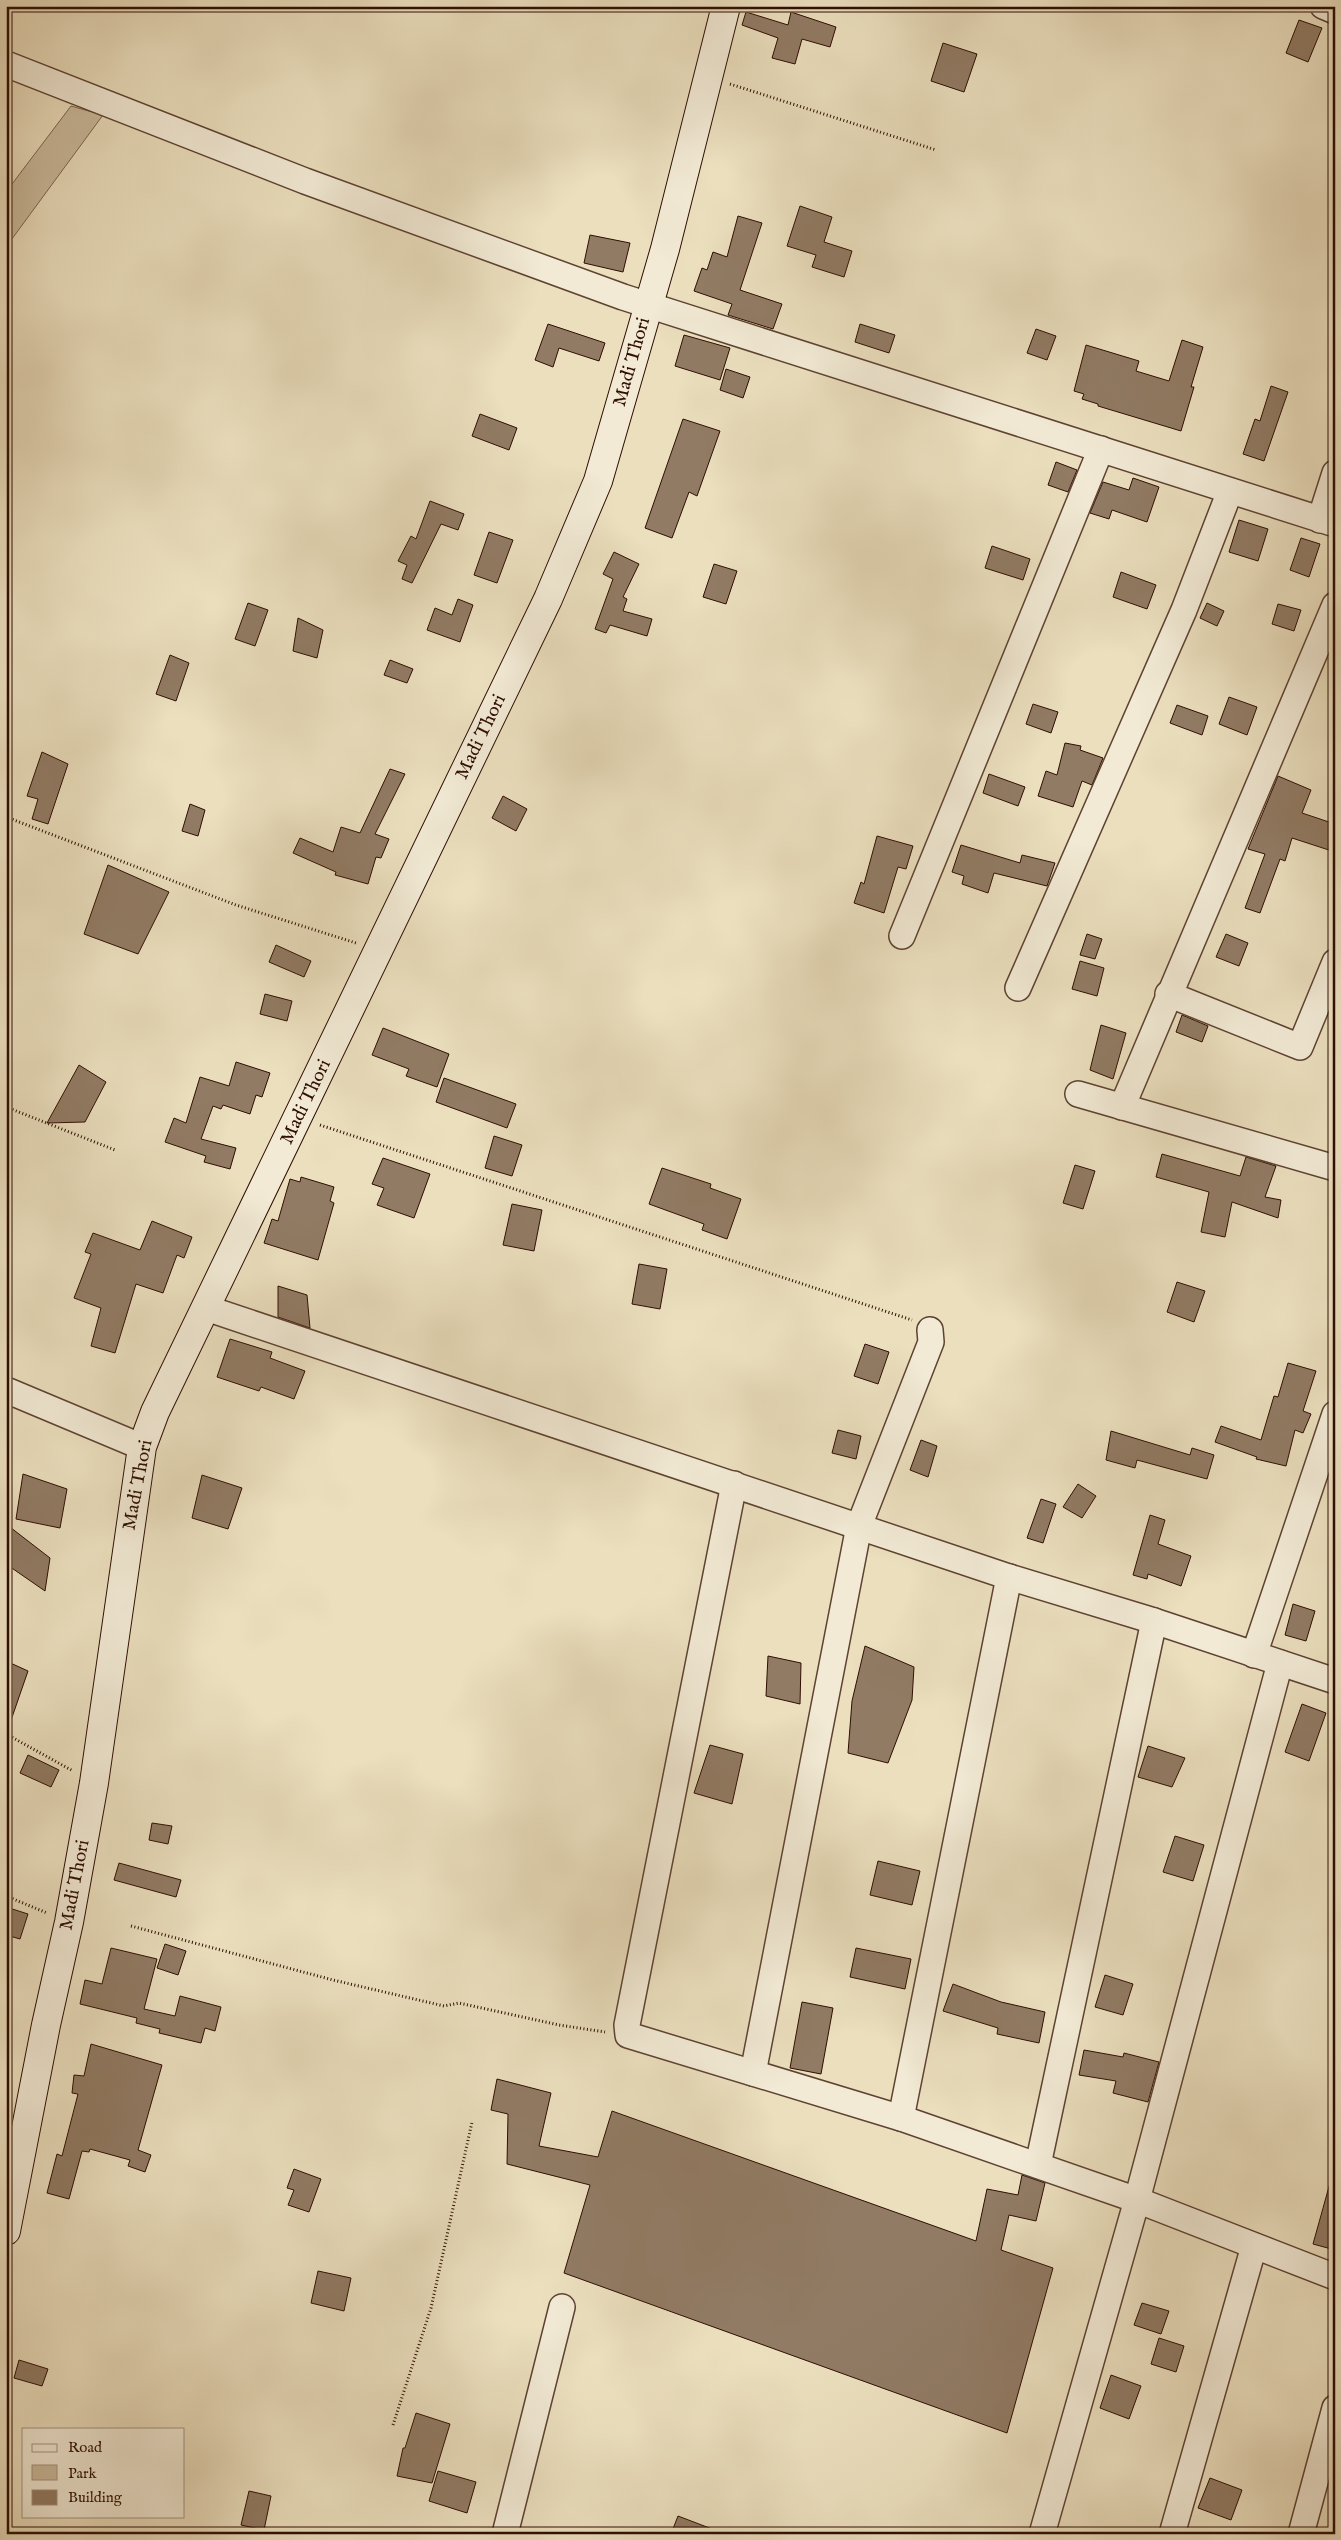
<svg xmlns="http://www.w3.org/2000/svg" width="1341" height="2540" font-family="'IM FELL English',serif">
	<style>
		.green { fill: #cbbb9e; stroke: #7d6450 }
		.building { fill: #917b64; stroke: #2f0e03 }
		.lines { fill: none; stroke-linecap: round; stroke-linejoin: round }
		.minor-casing { stroke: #5e4232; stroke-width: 28 }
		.secondary-casing { stroke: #2f0e03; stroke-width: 30 }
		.path { stroke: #2f0e03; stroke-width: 3; stroke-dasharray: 1 2.5; stroke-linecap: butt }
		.minor { stroke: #f2ead5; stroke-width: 25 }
		.secondary { stroke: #f2ead5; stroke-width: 28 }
		.labels { text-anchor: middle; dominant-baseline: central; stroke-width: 4; stroke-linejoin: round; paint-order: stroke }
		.street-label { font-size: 19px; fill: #2f0e03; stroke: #f2ead5 }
	</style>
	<rect width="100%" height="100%" fill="#ebdfbe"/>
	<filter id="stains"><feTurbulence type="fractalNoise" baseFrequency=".004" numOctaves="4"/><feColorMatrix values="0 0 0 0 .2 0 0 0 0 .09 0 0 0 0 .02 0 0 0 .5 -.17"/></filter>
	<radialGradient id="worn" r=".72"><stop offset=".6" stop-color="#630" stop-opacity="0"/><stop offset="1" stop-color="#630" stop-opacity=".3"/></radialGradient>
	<!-- green -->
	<path class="green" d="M71 106 103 115 6 247V192Z"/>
	<!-- building -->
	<g class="building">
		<path d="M746 12 788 25 791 12 836 27 830 47 802 39 795 64 772 58 778 38 742 25Z"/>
		<path d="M1299 20 1322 28 1308 62 1286 53Z"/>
		<path d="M943 43 977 54 964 92 931 81Z"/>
		<path d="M800 206 832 217 824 242 852 251 844 277 812 267 816 255 787 246Z"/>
		<path d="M738 216 762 223 740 290 782 304 773 329 728 315 732 304 694 291 702 268 707 270 713 252 727 257Z"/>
		<path d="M590 235 630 243 623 272 584 263Z"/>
		<path d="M548 324 605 343 599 361 559 348 553 367 535 360Z"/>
		<path d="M860 324 895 335 889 353 855 342Z"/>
		<path d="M1036 329 1056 336 1047 360 1027 353Z"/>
		<path d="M684 335 730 348 720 380 675 366Z"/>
		<path d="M1182 340 1203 347 1191 387H1194L1181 431 1098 406V404L1082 399 1084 394 1074 391 1086 345 1139 361 1136 371 1169 381Z"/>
		<path d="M726 369 750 377 743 398 720 390Z"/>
		<path d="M1271 386 1288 392 1264 461 1243 454 1255 419 1260 421Z"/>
		<path d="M480 414 517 428 509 450 472 436Z"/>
		<path d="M683 419 720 431 697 496 689 492 672 538 645 528Z"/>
		<path d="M1056 462 1077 470 1068 492 1048 485Z"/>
		<path d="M1133 478 1159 487 1147 522 1112 510 1109 519 1090 513 1103 482 1129 490Z"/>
		<path d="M430 501 464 514 458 530 441 524 412 583 402 579 407 565 398 561 411 536 416 539Z"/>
		<path d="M1239 520 1268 529 1258 561 1229 552Z"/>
		<path d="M489 532 513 540 497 583 474 575Z"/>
		<path d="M1301 538 1320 544 1309 577 1290 570Z"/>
		<path d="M992 546 1030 559 1023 580 985 568Z"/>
		<path d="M614 552 639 564 623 597 627 599 623 611 652 619 647 636 610 625 606 633 595 629 613 579 603 574Z"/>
		<path d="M714 564 737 571 726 604 703 597Z"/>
		<path d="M1121 572 1156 585 1147 609 1113 597Z"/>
		<path d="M458 599 473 605 460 642 427 630 435 608 452 615Z"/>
		<path d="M248 603 268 610 255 646 235 639Z"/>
		<path d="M1207 603 1224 611 1217 626 1200 618Z"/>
		<path d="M1278 604 1301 610 1294 631 1272 624Z"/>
		<path d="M298 618 323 630 317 658 293 651Z"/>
		<path d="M170 655 189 663 176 701 156 694Z"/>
		<path d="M390 660 413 669 407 683 384 675Z"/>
		<path d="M1229 697 1257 707 1247 735 1219 724Z"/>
		<path d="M1033 704 1058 712 1051 733 1026 724Z"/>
		<path d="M1177 705 1208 716 1202 735 1170 723Z"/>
		<path d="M1065 743 1081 746 1080 750 1103 758 1092 785 1082 781 1073 807 1038 796 1046 771 1057 775Z"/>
		<path d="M42 752 68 764 48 824 32 819 38 799 27 796Z"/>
		<path d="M390 769 405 774 375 834 389 839 381 858 376 857 368 884 335 875 336 872 293 853 300 838 333 852 341 827 360 833Z"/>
		<path d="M989 774 1025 787 1018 806 983 793Z"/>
		<path d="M1278 776 1311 790 1302 813 1335 824V852L1292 838 1285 861 1280 859 1260 913 1245 908 1265 854 1248 849Z"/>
		<path d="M503 796 527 809 516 831 492 818Z"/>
		<path d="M190 804 205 810 198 836 182 831Z"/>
		<path d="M877 836 913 846 906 869 898 867 884 913 854 903 861 882 864 884Z"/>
		<path d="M961 845 1020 863 1022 855 1055 863 1047 886 994 873 988 893 962 884 964 876 952 872Z"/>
		<path d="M108 865 169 892 138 954 84 934Z"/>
		<path d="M1087 934 1102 939 1095 959 1080 955Z"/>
		<path d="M1226 934 1248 943 1239 966 1216 957Z"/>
		<path d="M276 945 311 961 304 977 269 962Z"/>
		<path d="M1080 961 1104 968 1097 996 1072 989Z"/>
		<path d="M265 994 292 1001 287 1021 260 1014Z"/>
		<path d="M1182 1015 1208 1026 1202 1042 1176 1032Z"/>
		<path d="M1101 1025 1126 1033 1113 1079 1090 1070Z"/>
		<path d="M383 1028 449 1054 437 1087 406 1076 409 1069 372 1055Z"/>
		<path d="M236 1062 270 1073 262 1097 256 1095 250 1114 223 1105 221 1109 213 1106 201 1139 236 1148 230 1169 204 1162 206 1156 165 1142 174 1118 186 1123 200 1077 229 1086Z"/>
		<path d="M79 1065 106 1082 85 1122 47 1123Z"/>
		<path d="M444 1078 516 1104 507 1128 436 1102Z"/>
		<path d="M494 1136 522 1145 512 1176 485 1168Z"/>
		<path d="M1162 1154 1240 1176 1246 1157 1276 1166 1265 1197 1281 1200 1278 1218 1232 1202 1225 1237 1201 1232 1209 1192 1156 1177Z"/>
		<path d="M383 1158 430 1174 414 1218 377 1205 384 1188 372 1184Z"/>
		<path d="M1075 1165 1095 1171 1083 1209 1063 1203Z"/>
		<path d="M662 1168 711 1184 710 1188 741 1199 727 1239 702 1230 704 1224 649 1204Z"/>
		<path d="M301 1177 334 1187 330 1201 334 1203 318 1260 264 1243 272 1219 278 1221 290 1179 300 1182Z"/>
		<path d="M512 1204 542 1210 534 1251 503 1245Z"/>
		<path d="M152 1221 192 1237 184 1258 177 1255 163 1293 136 1284 115 1353 91 1346 101 1308 74 1298 91 1254 85 1252 93 1233 140 1250Z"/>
		<path d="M639 1264 667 1269 660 1309 632 1304Z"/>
		<path d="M1177 1282 1205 1291 1194 1322 1167 1312Z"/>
		<path d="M278 1286 307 1295 310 1328 278 1317Z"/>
		<path d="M230 1339 272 1352 270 1358 305 1371 294 1399 261 1387 259 1391 217 1377Z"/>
		<path d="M865 1344 889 1352 878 1384 854 1376Z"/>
		<path d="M1288 1363 1316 1371 1303 1411 1311 1414 1303 1433 1295 1430 1286 1466 1256 1459 1257 1457 1215 1442 1221 1426 1261 1440 1274 1396 1278 1397Z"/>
		<path d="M838 1430 861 1436 856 1459 832 1453Z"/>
		<path d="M1111 1431 1190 1455 1192 1448 1214 1455 1207 1479 1137 1460 1135 1468 1106 1460Z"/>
		<path d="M921 1440 937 1446 928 1477 910 1470Z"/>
		<path d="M23 1474 67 1489 60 1528 16 1519Z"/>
		<path d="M202 1475 242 1488 228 1529 192 1518Z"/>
		<path d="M1078 1484 1096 1496 1082 1518 1063 1507Z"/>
		<path d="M1041 1499 1056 1504 1043 1543 1027 1538Z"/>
		<path d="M1150 1515 1165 1520 1158 1544 1191 1556 1181 1586 1148 1574 1147 1579 1133 1575Z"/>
		<path d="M6 1524 50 1558 45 1591 6 1564Z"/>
		<path d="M1293 1604 1315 1611 1306 1641 1285 1635Z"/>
		<path d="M865 1646 914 1667 912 1700 888 1763 848 1753 852 1701Z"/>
		<path d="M768 1656 801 1663 800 1704 766 1696Z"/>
		<path d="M6 1661 28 1671 9 1726H6Z"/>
		<path d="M1302 1704 1326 1713 1309 1761 1285 1752Z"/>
		<path d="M710 1745 743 1754 732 1804 694 1793Z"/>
		<path d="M1148 1746 1185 1758 1172 1787 1138 1777Z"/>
		<path d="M28 1755 59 1770 51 1787 20 1773Z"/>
		<path d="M152 1823 172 1826 168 1844 149 1840Z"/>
		<path d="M1175 1836 1204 1845 1193 1881 1163 1872Z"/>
		<path d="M878 1861 920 1871 912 1905 870 1895Z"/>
		<path d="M119 1863 181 1880 176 1897 114 1880Z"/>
		<path d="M6 1907 28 1914 20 1939 6 1935Z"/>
		<path d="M165 1944 186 1951 178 1975 157 1968Z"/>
		<path d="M111 1948 157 1959 144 2009 175 2016 180 1996 221 2007 215 2031 205 2028 201 2043 159 2033 160 2029 136 2023 137 2018 80 2004 85 1980 102 1984Z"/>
		<path d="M856 1948 911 1959 905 1989 850 1977Z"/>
		<path d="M1105 1975 1133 1984 1123 2015 1095 2007Z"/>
		<path d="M953 1984 1001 2002 1045 2012 1039 2043 997 2034 998 2028 943 2011Z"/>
		<path d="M802 2002 833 2008 821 2074 790 2068Z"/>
		<path d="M91 2044 162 2065 138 2150 151 2155 145 2172 128 2166 130 2160 90 2149 89 2152 82 2151 69 2199 47 2193 57 2154 62 2156 78 2094 72 2093 74 2075 84 2076Z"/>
		<path d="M1084 2050 1123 2057 1124 2053 1159 2062 1148 2102 1113 2093 1116 2081 1079 2075Z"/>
		<path d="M497 2079 551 2093 539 2146 598 2157 612 2111 976 2241 987 2189 1018 2195 1022 2175 1045 2183 1036 2221 1009 2215 1001 2250 1053 2268 1007 2433 564 2273 590 2185 507 2164 508 2114 491 2110Z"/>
		<path d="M294 2169 321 2179 309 2212 288 2205 294 2190 287 2188Z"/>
		<path d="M1330 2183 1335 2184V2250L1313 2244Z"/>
		<path d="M318 2271 351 2278 344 2311 311 2303Z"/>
		<path d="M1142 2303 1169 2311 1161 2334 1134 2325Z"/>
		<path d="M1159 2338 1184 2346 1176 2372 1151 2364Z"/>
		<path d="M19 2360 48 2369 42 2386 14 2378Z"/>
		<path d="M1111 2375 1141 2386 1129 2419 1100 2408Z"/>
		<path d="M416 2413 450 2424 432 2483 397 2476 403 2448H405Z"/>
		<path d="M438 2471 476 2482 467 2513 429 2501Z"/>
		<path d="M1210 2478 1242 2490 1231 2520 1198 2508Z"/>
		<path d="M249 2491 271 2496 264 2530 241 2525Z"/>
		<path d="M678 2516 720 2532V2534H671Z"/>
	</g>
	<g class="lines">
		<defs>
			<g id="minor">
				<path d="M1323 6 1335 11"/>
				<path d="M6 64 305 181 623 297 1335 524"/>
				<path d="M1320 520 1335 473"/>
				<path d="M902 936 1101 449"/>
				<path d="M1018 988 1184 610 1230 491"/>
				<path d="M1168 994 1300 1047 1335 962"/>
				<path d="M1078 1094 1335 1168"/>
				<path d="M1122 1107 1335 605"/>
				<path d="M206 1308 1009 1577 1154 1621 1335 1681"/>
				<path d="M6 1390 142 1447"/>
				<path d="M734 1484 627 2025 628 2035 901 2118 1137 2200 1335 2277"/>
				<path d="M1254 1655 1335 1414"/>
				<path d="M753 2073 859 1526 931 1342 930 1330"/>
				<path d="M901 2118 1009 1577"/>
				<path d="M1038 2165 1154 1621"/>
				<path d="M505 2534 562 2307"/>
				<path d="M1042 2534 1137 2200 1280 1663"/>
				<path d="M1172 2534 1254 2246"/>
				<path d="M1301 2534 1335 2408"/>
			</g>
			<path id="secondary" d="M6 2231 46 2025 69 1922 94 1783 142 1447 155 1412 548 599 598 481 665 249 726 6"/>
		</defs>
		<!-- minor casing -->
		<use href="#minor" class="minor-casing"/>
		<!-- secondary casing -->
		<use href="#secondary" class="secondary-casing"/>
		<!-- path -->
		<g class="path">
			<path d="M730 84 936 150"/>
			<path d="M6 817 236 905 356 943"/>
			<path d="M6 1107 115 1150"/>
			<path d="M320 1125 912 1320"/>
			<path d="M6 1734 73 1771"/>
			<path d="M6 1896 47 1913"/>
			<path d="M131 1926 333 1980 444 2006 459 2003 559 2025 605 2032"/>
			<path d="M393 2425 431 2308 472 2122"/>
		</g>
		<!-- minor -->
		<use href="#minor" class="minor"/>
		<!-- secondary -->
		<use href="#secondary" class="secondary"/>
	</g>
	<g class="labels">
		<!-- street labels -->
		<g class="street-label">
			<text transform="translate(632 362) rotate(-74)">Madi Thori</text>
			<text transform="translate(481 737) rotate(-64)">Madi Thori</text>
			<text transform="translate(306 1102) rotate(-64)">Madi Thori</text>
			<text transform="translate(138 1485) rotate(-79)">Madi Thori</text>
			<text transform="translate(75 1885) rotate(-79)">Madi Thori</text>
		</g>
	</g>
	<!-- margin -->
	<rect width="1341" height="2540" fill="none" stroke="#ebdfbe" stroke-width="25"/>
	<rect x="8" y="8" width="1326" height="2525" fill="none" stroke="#2f0e03" stroke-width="2.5"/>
	<rect x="12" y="12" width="1316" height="2515" fill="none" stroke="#2f0e03"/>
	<!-- legend -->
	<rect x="22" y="2428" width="162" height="90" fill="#f2ead5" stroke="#a49281"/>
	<rect x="32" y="2444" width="25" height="8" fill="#f2ead5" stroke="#a49281"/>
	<text x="68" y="2452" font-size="15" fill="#2f0e03">Road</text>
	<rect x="32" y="2465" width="25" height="15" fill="#cbbb9e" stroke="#a49281"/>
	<text x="68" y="2478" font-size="15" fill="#2f0e03">Park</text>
	<rect x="32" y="2490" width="25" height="15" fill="#917b64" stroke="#a49281"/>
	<text x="68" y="2502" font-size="15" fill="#2f0e03">Building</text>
	<rect width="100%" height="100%" filter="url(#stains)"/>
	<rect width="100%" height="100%" fill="url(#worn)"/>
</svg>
